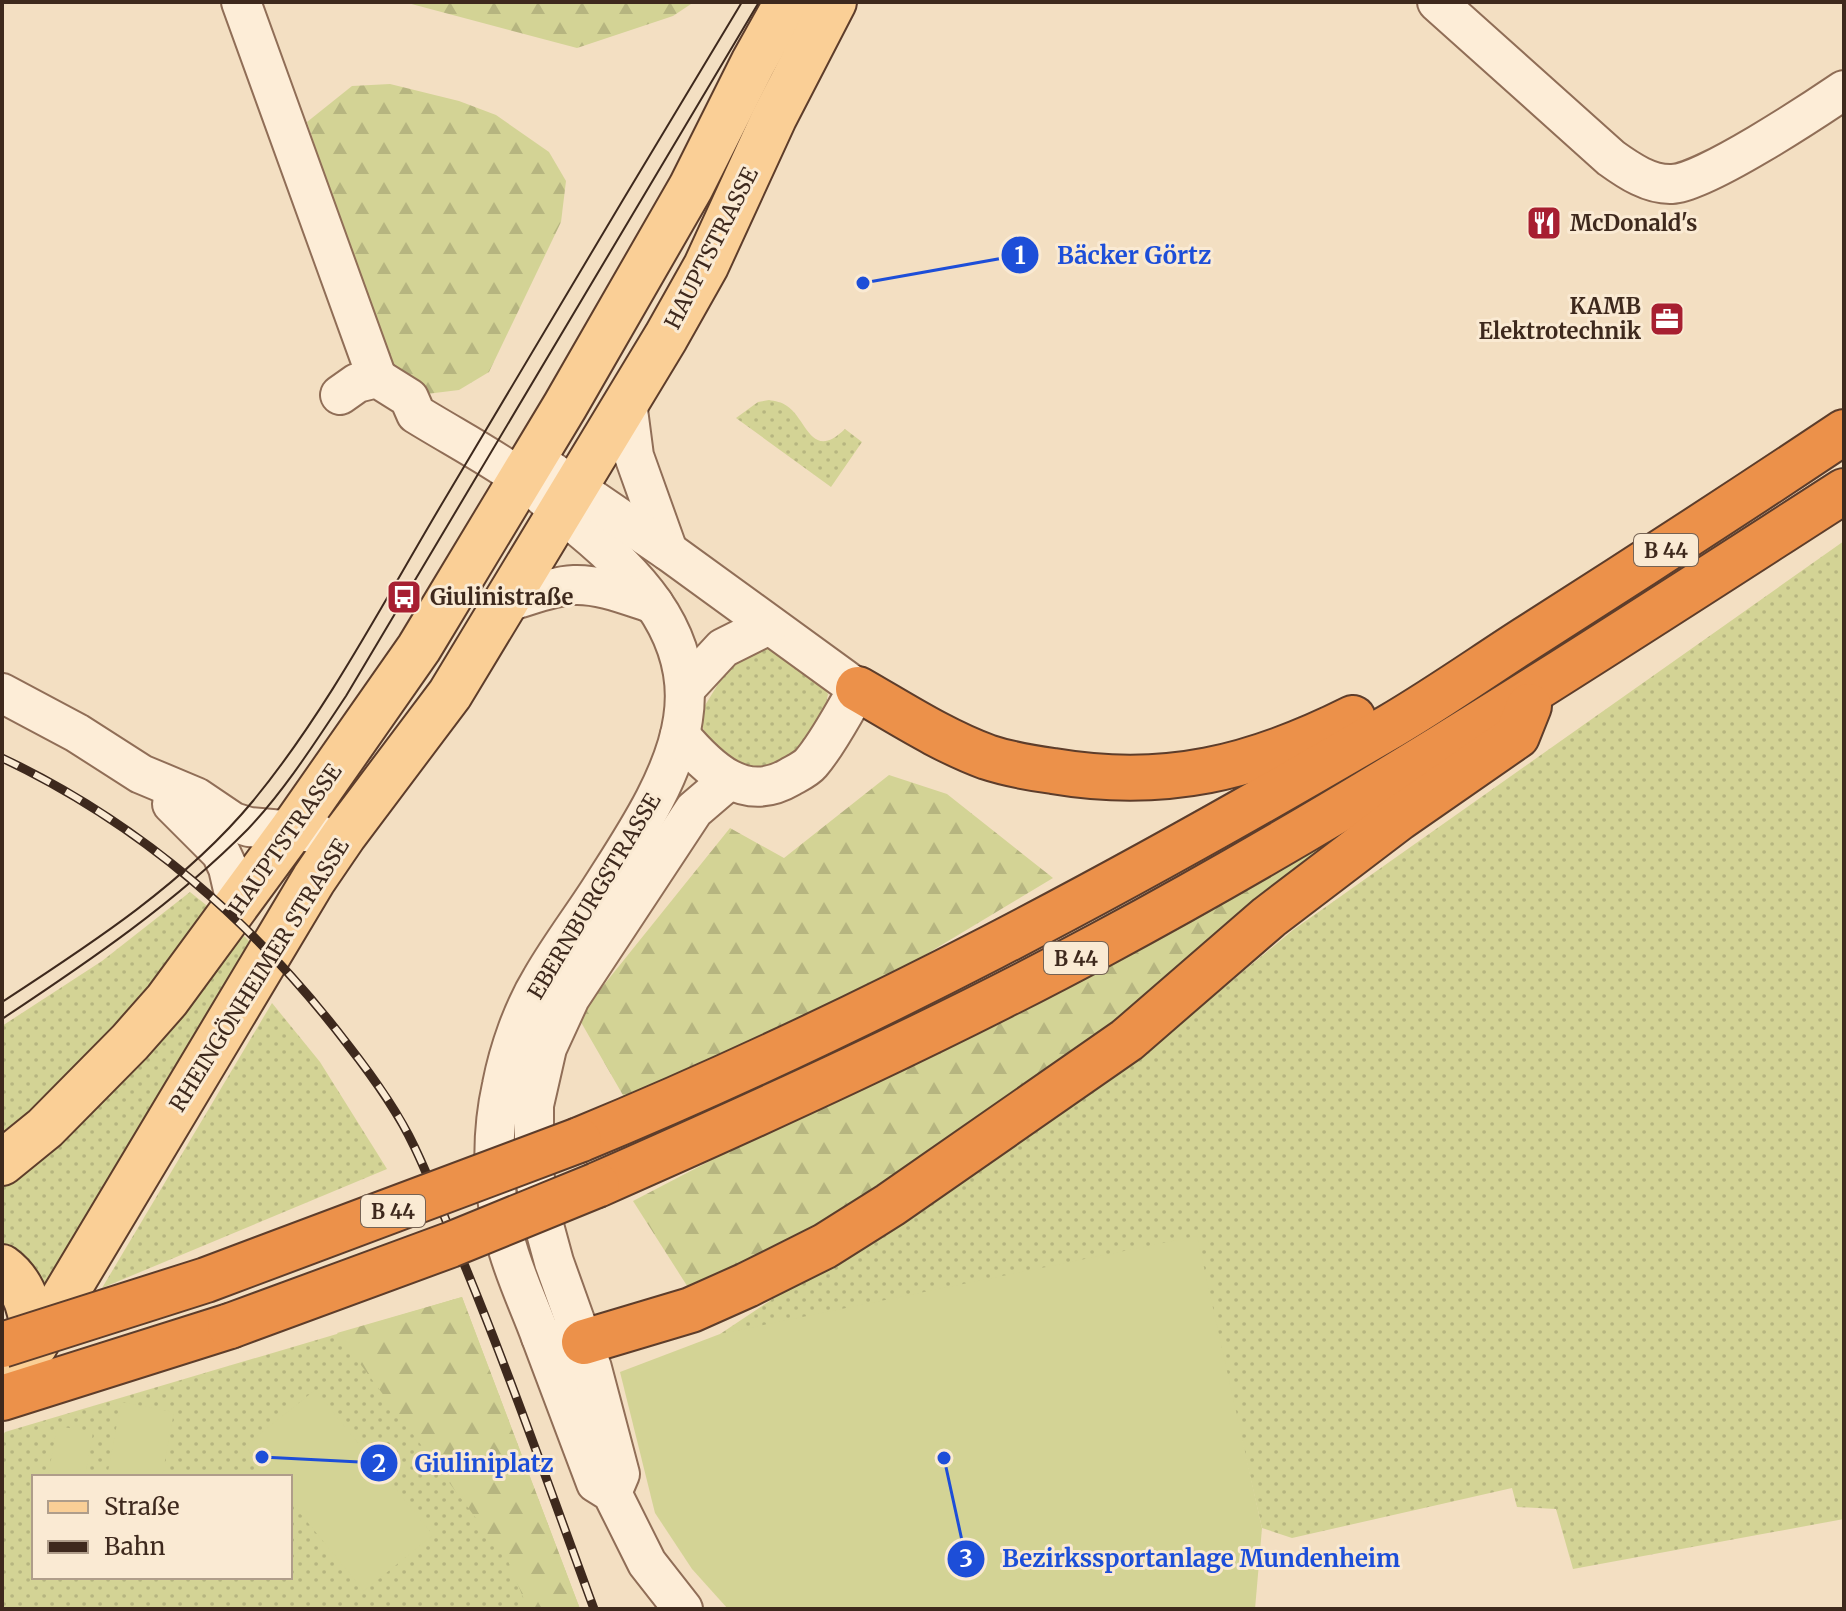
<svg xmlns="http://www.w3.org/2000/svg" width="1846" height="1611" font-family="Merriweather,serif">
	<style>
		.grass { fill: url(#grass-dots); fill-rule: evenodd }
		.forest { fill: url(#forest-firs) }
		.pitch { fill: #d3d395 }
		.lines { fill: none; stroke-linecap: round; stroke-linejoin: round }
		.minor-casing { stroke: #906e57; stroke-width: 42 }
		.major-casing { stroke: #5d3d2b; stroke-width: 48 }
		.highway-casing { stroke: #5d3d2b; stroke-width: 48 }
		.minor { stroke: #fdedd7; stroke-width: 38 }
		.major { stroke: #facf96; stroke-width: 44 }
		.highway { stroke: #ec914a; stroke-width: 44 }
		.tram { stroke: #3e291d; stroke-width: 2 }
		.rail-casing { stroke: #3e291d; stroke-width: 9 }
		.rail { stroke: #faead3; stroke-width: 6; stroke-dasharray: 18; stroke-linecap: butt }
		.highway-bridge-casing { stroke: #5d3d2b; stroke-width: 48; stroke-linecap: butt }
		.highway-bridge { stroke: #ec914a; stroke-width: 44 }
		.labels { text-anchor: middle; dominant-baseline: central; stroke-width: 6; stroke-linejoin: round; paint-order: stroke }
		.shield { fill: #faead3; stroke: #766354; stroke-width: 2 }
		.shield-label { font-size: 20px; font-weight: bold; fill: #3e291d }
		.poi-label { font-size: 22px; font-weight: bold; fill: #3e291d; stroke: #faead3; text-anchor: start }
		.street-label { font-size: 22px; fill: #3e291d; stroke: #faead3 }
		.leader { fill: none; stroke: #1d4ed8; stroke-width: 3 }
		.callout-dot { fill: #1d4ed8; stroke: #faead3; stroke-width: 3 }
		.mark-label { font-size: 24px; text-anchor: middle; font-weight: bold; fill: #fff }
		.callout-label { font-size: 24px; text-anchor: middle; font-weight: bold; fill: #1d4ed8; stroke: #faead3; stroke-width: 6; stroke-linejoin: round; paint-order: stroke }
	</style>
	<defs>
		<pattern id="grass-dots" width="8" height="8" patternUnits="userSpaceOnUse" patternTransform="scale(2)"><rect width="8" height="8" fill="#d3d395"/><path d="M2 2h.1M6 6h.1" fill="none" stroke="#b6b580" stroke-width="1.8" stroke-linecap="round"/></pattern>
		<pattern id="forest-firs" width="22" height="20" patternUnits="userSpaceOnUse" patternTransform="scale(2)"><rect width="22" height="20" fill="#d3d395"/><path d="M5 1l3.5 6h-7zM16 11l3.5 6h-7z" fill="#b6b580"/></pattern>
	</defs>
	<rect width="100%" height="100%" fill="#f3dfc2"/>
	<!-- grass -->
	<g class="grass">
		<path d="M769 400C775 401 782 402 787 406 807 419 811 462 845 429L862 442 831 487 736 418 758 402Z"/>
		<path d="M1844 541V1519L1573 1569 1556 1509 1517 1507 1512 1488 1292 1538 1262 1528 1233 1402 720 1334 1156 1044 1293 930Z"/>
		<path d="M772 646 806 662 828 694C818 748 802 750 756 773L714 753 703 728 704 707 734 658Z"/>
		<path d="M190 892 216 913 163 982 2 1144V1026L102 961Z"/>
		<path d="M238 930 254 946 46 1296 2 1249V1180Z"/>
		<path d="M272 1003 320 1062 387 1169 102 1288Z"/>
		<path d="M462 1297 580 1609H2V1437L5 1432ZM34 1477H290V1577H34Z"/>
	</g>
	<!-- forest -->
	<g class="forest">
		<path d="M404 2H694L673 16 577 48Z"/>
		<path d="M390 84 459 101 496 115 549 152 566 181 561 222 489 372 459 390 410 396 394 385 307 122 352 86Z"/>
		<path d="M889 775 947 794 1053 878 865 991 624 1097 578 1017 730 828 784 858Z"/>
		<path d="M1329 838 1333 848 1160 990 930 1156 769 1258 691 1292 633 1201Z"/>
		<path d="M462 1297 580 1609H528L508 1561 337 1333Z"/>
	</g>
	<!-- pitch -->
	<g class="pitch">
		<path d="M1197 1236 1262 1528 1255 1609H728L692 1569 655 1513 620 1372 720 1334Z"/>
		<path d="M315 1390 433 1535 364 1591 290 1501V1477H270L245 1446Z"/>
		<path d="M121 1402 174 1412 162 1477H107Z"/>
		<path d="M57 1426 93 1432 85 1477H48Z"/>
	</g>
	<g class="lines">
		<defs>
			<g id="minor">
				<path d="M241 2 377 378"/>
				<path d="M1437 2 1611 158C1629 171 1650 185 1672 184 1704 183 1813 111 1844 90"/>
				<path d="M340 395 357 383 377 378 409 398 416 414C450 435 486 454 519 477 535 488 550 503 565 516 629 566 697 630 683 719 675 775 635 835 605 882 585 914 561 945 542 978 523 1009 509 1049 502 1085 491 1134 492 1187 504 1235 512 1270 529 1304 541 1337L584 1342"/>
				<path d="M627 402 634 456 668 551"/>
				<path d="M551 471 668 551 858 689C843 713 829 742 811 763 806 769 797 773 790 777 744 804 709 769 680 735"/>
				<path d="M507 602C529 596 552 586 574 585 601 584 629 596 654 604"/>
				<path d="M685 689 723 648 769 625"/>
				<path d="M2 693 77 733 141 774 196 797 233 822 249 827 317 833"/>
				<path d="M172 804 221 853 228 868 237 907"/>
				<path d="M541 1337 596 1483 612 1493 647 1563 683 1609"/>
				<path d="M612 1493 620 1474 592 1368 554 1262 542 1218 534 1173V1105L547 1048 570 998 694 810 729 780"/>
			</g>
			<g id="major">
				<path d="M2 1163 45 1128 130 1042 167 1000 291 831 419 648 565 406 691 187 753 63 787 2"/>
				<path d="M2 1267C27 1285 32 1316 35 1345"/>
				<path d="M2 1387 35 1345 314 879 344 835 450 694 666 337 706 266 774 118 834 2"/>
			</g>
			<g id="highway">
				<path d="M858 689C900 713 941 740 987 757 1008 764 1031 768 1053 771 1165 790 1253 768 1353 718"/>
				<path d="M579 1140C861 1024 1128 880 1391 726 1437 699 1481 668 1526 639 1633 571 1739 502 1844 432"/>
				<path d="M597 1185C767 1110 938 1032 1102 944 1358 807 1600 648 1844 491"/>
				<path d="M584 1342 691 1310 747 1285 825 1246 890 1205 1127 1040 1269 917 1399 818 1517 736 1529 706"/>
				<path d="M2 1398 230 1326"/>
			</g>
		</defs>
		<!-- minor casing -->
		<use href="#minor" class="minor-casing"/>
		<!-- major casing -->
		<use href="#major" class="major-casing"/>
		<!-- highway casing -->
		<use href="#highway" class="highway-casing"/>
		<!-- minor -->
		<use href="#minor" class="minor"/>
		<!-- major -->
		<use href="#major" class="major"/>
		<!-- highway -->
		<use href="#highway" class="highway"/>
		<!-- tram -->
		<g class="tram">
			<path d="M2 1002C91 944 185 883 253 801 327 711 384 601 443 502 543 335 641 168 742 2"/>
			<path d="M2 1019C88 962 175 903 248 829 285 790 316 741 346 696L759 2"/>
		</g>
		<defs>
			<path id="rail" d="M2 758C140 823 256 924 348 1045 373 1077 397 1110 414 1146 428 1175 440 1206 452 1235 504 1358 548 1484 594 1609"/>
		</defs>
		<!-- rail casing -->
		<use href="#rail" class="rail-casing"/>
		<!-- rail -->
		<use href="#rail" class="rail"/>
		<defs>
			<g id="highway-bridge">
				<path d="M230 1326 450 1245 597 1185"/>
				<path d="M2 1345 206 1280 579 1140"/>
			</g>
		</defs>
		<!-- highway-bridge casing -->
		<use href="#highway-bridge" class="highway-bridge-casing"/>
		<!-- highway-bridge -->
		<use href="#highway-bridge" class="highway-bridge"/>
	</g>
	<!-- icons -->
	<defs>
		<symbol id="restaurant-square" viewBox="-11 -11 22 22"><rect x="-9" y="-9" width="18" height="18" rx="4" fill="#a71f31" stroke="#faead3"/><path d="M-5-6h1v4h1v-4h1v4h1v-4h1v5L-1.5 .5V6h-2V.5L-5-1ZM5-6V6H3V1.5H1.5Q1.5-4 5-6Z" fill="#fff"/></symbol>
		<symbol id="office-square" viewBox="-11 -11 22 22"><rect x="-9" y="-9" width="18" height="18" rx="4" fill="#a71f31" stroke="#faead3"/><path d="M-6-3h4V-5.5h4V-3h4V5H-6ZM-1-4.5V-3h2v-1.5ZM-6 0V1H6V0Z" fill="#fff"/></symbol>
		<symbol id="bus-square" viewBox="-11 -11 22 22"><rect x="-9" y="-9" width="18" height="18" rx="4" fill="#a71f31" stroke="#faead3"/><path d="M-5-6H5V4H4V6H2V4H-2V6H-4V4H-5ZM-3.5-4V0h7V-4ZM-3.5 1.2v1.5H-2V1.2ZM2 1.2v1.5H3.5V1.2Z" fill="#fff"/></symbol>
	</defs>
	<g fill-rule="evenodd">
		<use href="#restaurant-square" x="1524" y="203" width="40" height="40"/>
		<use href="#office-square" x="1647" y="299" width="40" height="40"/>
		<use href="#bus-square" x="384" y="577" width="40" height="40"/>
	</g>
	<g class="labels">
		<!-- shield labels -->
		<g class="shield">
			<rect x="1634" y="534" width="64" height="32" rx="6"/>
			<rect x="1044" y="942" width="64" height="32" rx="6"/>
			<rect x="361" y="1195" width="64" height="32" rx="6"/>
		</g>
		<g class="shield-label">
			<text x="1666" y="550">B 44</text>
			<text x="1076" y="958">B 44</text>
			<text x="393" y="1211">B 44</text>
		</g>
		<!-- poi labels -->
		<g class="poi-label">
			<text x="1570" y="223">McDonald's</text>
			<text x="1641" y="306" text-anchor="end">KAMB<tspan x="1641" dy="25">Elektrotechnik</tspan></text>
			<text x="430" y="597">Giulinistraße</text>
		</g>
		<!-- street labels -->
		<g class="street-label">
			<text transform="translate(711 248) rotate(-63)">HAUPTSTRASSE</text>
			<text transform="translate(285 839) rotate(-55)">HAUPTSTRASSE</text>
			<text transform="translate(594 896) rotate(-59)">EBERNBURGSTRASSE</text>
			<text transform="translate(259 975) rotate(-58)">RHEINGÖNHEIMER STRASSE</text>
		</g>
	</g>
	<!-- callouts -->
	<path class="leader" d="M863 283L1020 255M262 1457L379 1463M944 1458L966 1559"/>
	<g class="callout-dot">
		<circle cx="863" cy="283" r="8"/>
		<circle cx="262" cy="1457" r="8"/>
		<circle cx="944" cy="1458" r="8"/>
		<circle cx="1020" cy="255" r="20"/>
		<circle cx="379" cy="1463" r="20"/>
		<circle cx="966" cy="1559" r="20"/>
	</g>
	<g class="mark-label">
		<text x="1020" y="264">1</text>
		<text x="379" y="1472">2</text>
		<text x="966" y="1567">3</text>
	</g>
	<g class="callout-label">
		<text x="1134" y="264">Bäcker Görtz</text>
		<text x="484" y="1472">Giuliniplatz</text>
		<text x="1201" y="1567">Bezirkssportanlage Mundenheim</text>
	</g>
	<!-- border -->
	<rect width="1846" height="1611" fill="none" stroke="#3e291d" stroke-width="8"/>
	<!-- legend -->
	<rect x="32" y="1475" width="260" height="104" fill="#faead3" stroke="#af9d8a" stroke-width="2"/>
	<rect x="48" y="1501" width="40" height="12" fill="#facf96" stroke="#af9d8a" stroke-width="2"/>
	<text x="104" y="1515" font-size="24" fill="#3e291d">Straße</text>
	<rect x="48" y="1541" width="40" height="12" fill="#3e291d" stroke="#af9d8a" stroke-width="2"/>
	<text x="104" y="1555" font-size="24" fill="#3e291d">Bahn</text>
</svg>
